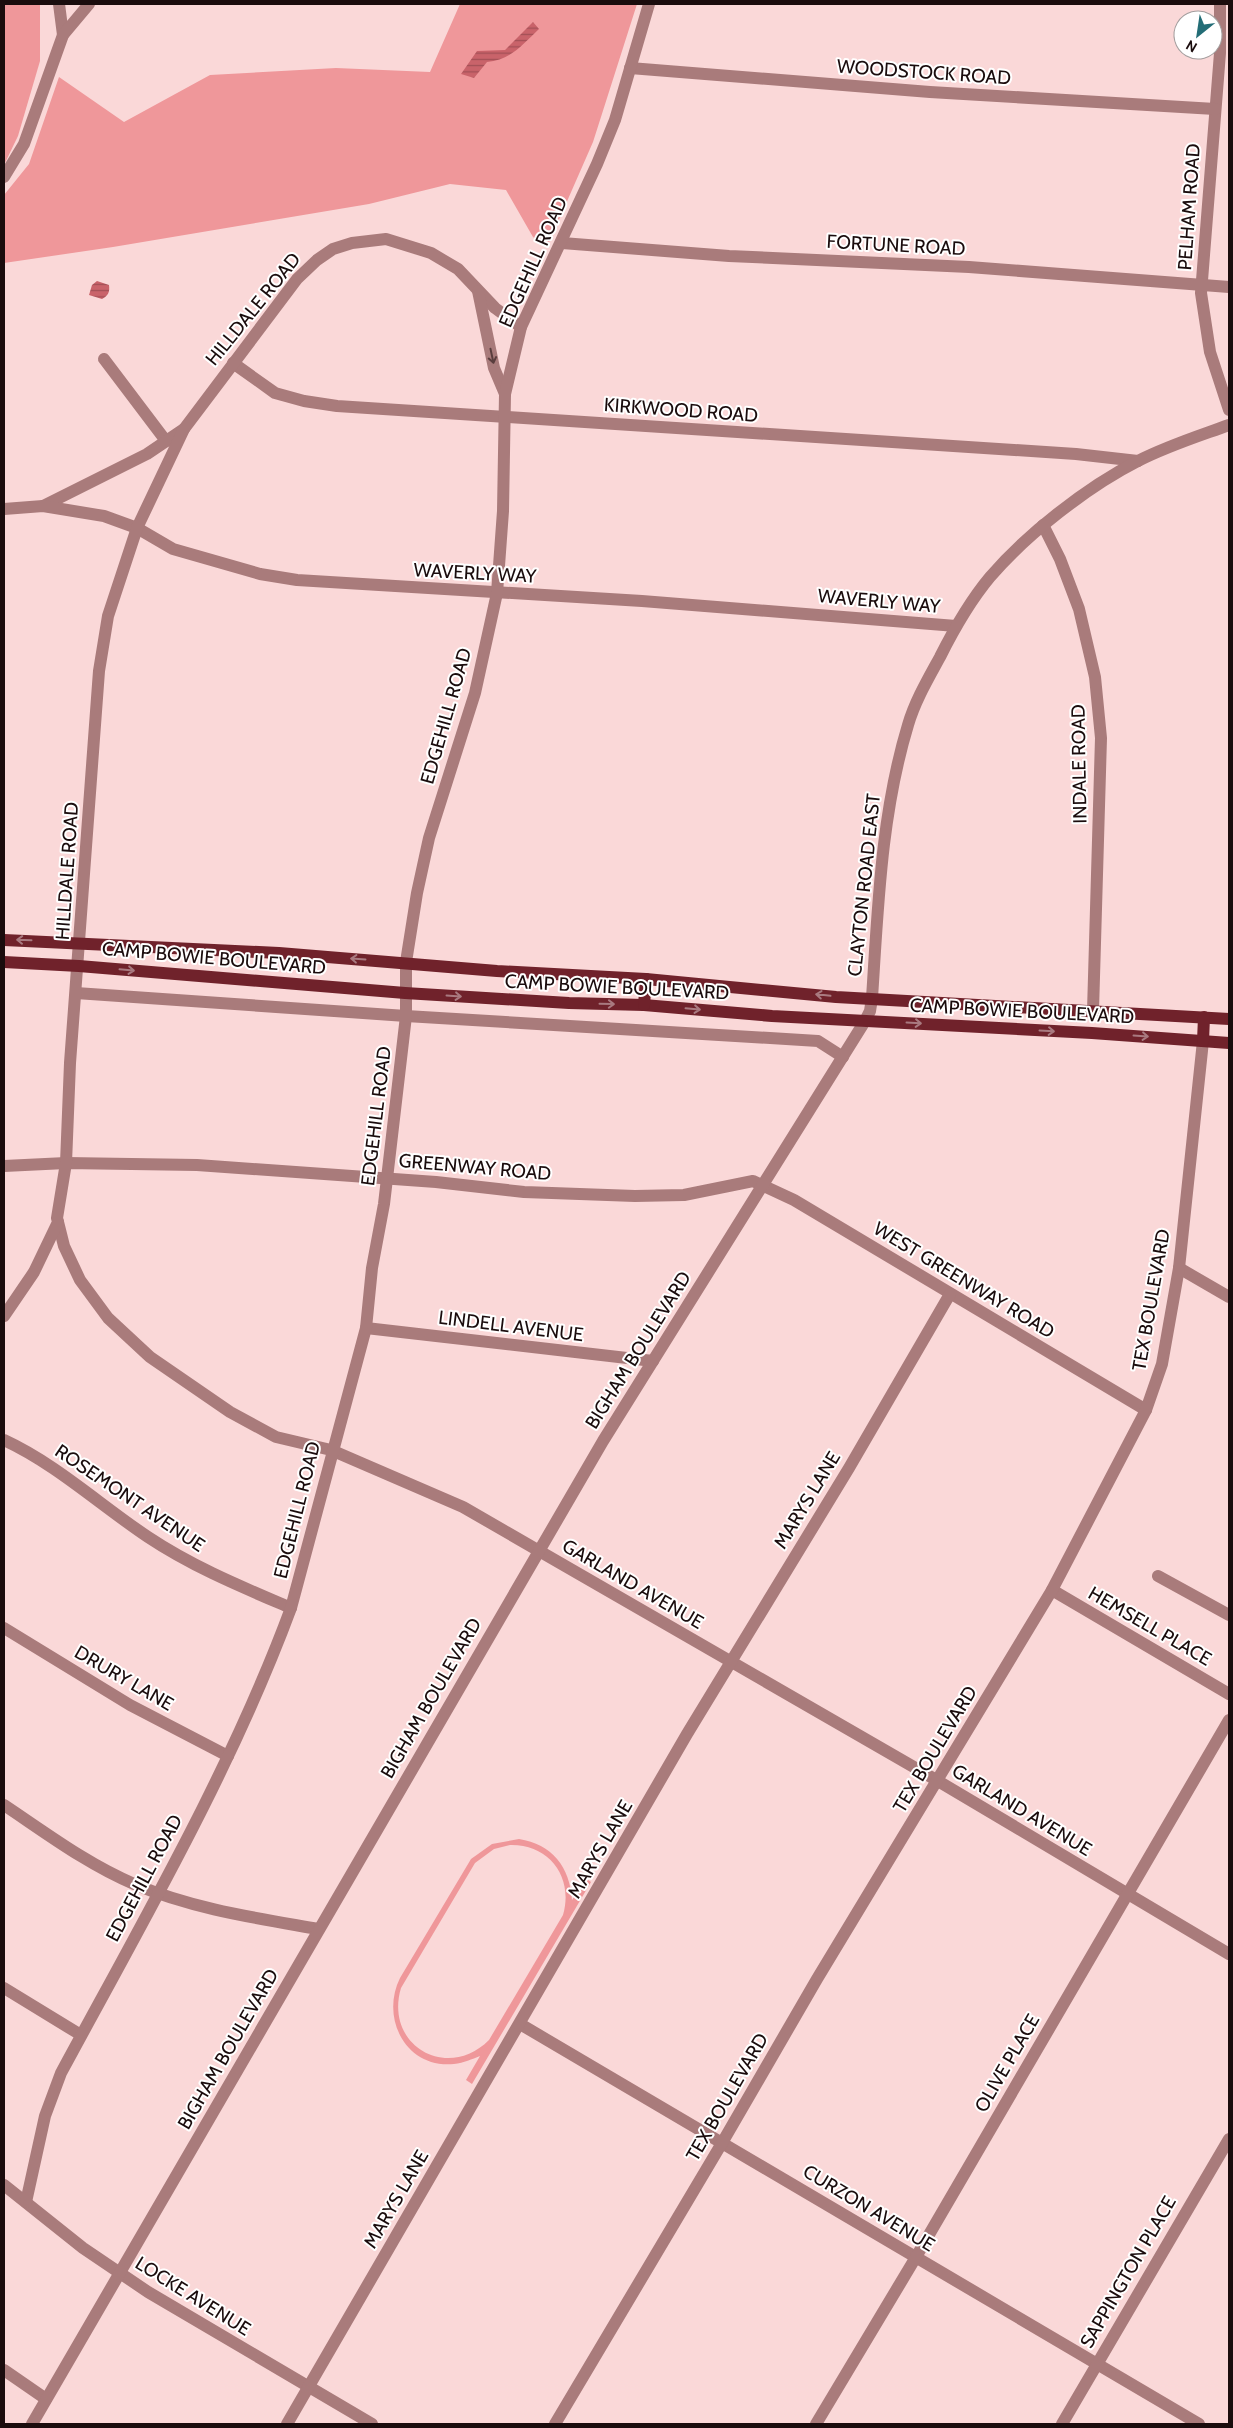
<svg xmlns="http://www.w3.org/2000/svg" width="1233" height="2428" font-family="Cabin,sans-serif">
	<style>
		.green { fill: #ef979a; fill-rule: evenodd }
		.water { fill: url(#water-rules) }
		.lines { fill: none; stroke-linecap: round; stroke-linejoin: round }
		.minor { stroke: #a97b7b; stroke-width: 12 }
		.tertiary { stroke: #a97b7b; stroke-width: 12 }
		.primary { stroke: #70222b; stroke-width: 12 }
		.oneway { stroke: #5a3e3e }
		.oneway2 { stroke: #a97a80 }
		.labels { text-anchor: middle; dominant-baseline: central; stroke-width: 4; stroke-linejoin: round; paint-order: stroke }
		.street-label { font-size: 19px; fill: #1a0c0d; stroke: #fff }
	</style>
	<defs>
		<pattern id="water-rules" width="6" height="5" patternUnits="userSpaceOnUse" patternTransform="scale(1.25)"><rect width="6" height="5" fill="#c9636a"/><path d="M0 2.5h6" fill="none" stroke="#a25056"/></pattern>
	</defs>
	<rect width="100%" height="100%" fill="#fad8d8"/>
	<!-- green -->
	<g class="green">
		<path d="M4 4H40V61L18 136 4 165Z"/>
		<path d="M460 4H637L593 142 547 247 533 237 506 190 450 184 369 204 113 247 4 263V195L29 164 59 77 124 122 210 75 336 68 430 72Z"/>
		<path d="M519 1839C552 1844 570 1867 572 1900L585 1878 591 1882 472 2084 466 2080 480 2056C472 2059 464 2063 454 2064 406 2069 380 2018 400 1978L471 1859 492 1844ZM510 1845C549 1844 574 1877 563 1915L489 2040C447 2082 384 2045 401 1988L475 1863 494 1849Z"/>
	</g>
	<!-- water -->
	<g class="water">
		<path d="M533 22 539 29C523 44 511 60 487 62L474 78 461 74 477 51 505 50Z"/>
		<path d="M97 281 109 285C110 292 108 296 102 299L89 295 92 285Z"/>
	</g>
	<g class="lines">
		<!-- minor -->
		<g class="minor">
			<path d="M59 4 63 35"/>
			<path d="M1220 4V53L1201 293 1210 352 1229 410"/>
			<path d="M630 68 930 92 1215 109"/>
			<path d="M4 177 24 144 63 35 89 4"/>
			<path d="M562 243 729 256 969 267 1229 287"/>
			<path d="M104 359 166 441"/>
			<path d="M233 363 275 393 304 401 337 406 1076 454 1138 461"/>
			<path d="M43 506 147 454 184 429"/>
			<path d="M4 509 43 506 104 516 137 528 173 549 260 574 297 580 642 601 956 626"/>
			<path d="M1043 525 1060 559 1079 609 1095 677 1101 738 1093 1011"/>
			<path d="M76 993 406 1016 818 1041 843 1057"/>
			<path d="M4 1166 66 1163 197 1165 436 1182 524 1192 635 1196 684 1195 753 1181 794 1200 1146 1410"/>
			<path d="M58 1222 64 1246 80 1280 108 1318 150 1357 230 1412 276 1437 331 1450 463 1507 938 1781 1229 1954"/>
			<path d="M1179 1268 1229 1297"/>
			<path d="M4 1316 34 1272 58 1222 57 1218 66 1163 70 1063 99 671 108 616 137 528 184 429 297 279 317 260 333 249 352 243 386 239 431 253 458 269 495 308 521 327"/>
			<path d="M366 1328 653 1361"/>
			<path d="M4 1440C56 1464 100 1505 148 1537 193 1567 242 1587 291 1608"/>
			<path d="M1158 1576 1229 1615"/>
			<path d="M1052 1590 1229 1694"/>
			<path d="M4 1628 130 1705 228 1756"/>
			<path d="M4 1805C46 1833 87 1864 134 1884 193 1909 256 1918 318 1929"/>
			<path d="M4 1988 81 2035"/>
			<path d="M520 2024 1199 2424"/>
			<path d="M4 2185 83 2248 148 2292 372 2424"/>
			<path d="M4 2370 46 2399"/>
			<path d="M32 2424 603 1441 865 1021 870 1011 872 998C878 907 881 814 908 725 915 701 928 679 940 657 954 629 970 601 990 577 1027 534 1087 487 1138 461 1167 446 1199 436 1229 425"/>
			<path d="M287 2424 687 1734 849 1468 950 1294"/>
			<path d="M555 2424 722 2143 817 1979 1052 1590 1146 1410 1162 1364 1179 1268 1203 1041"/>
			<path d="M816 2424 916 2257 1229 1720"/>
			<path d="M1062 2424 1229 2139"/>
		</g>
		<!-- tertiary -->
		<g class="tertiary">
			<path d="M478 291 494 368 505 394"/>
			<path d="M26 2202 45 2116 61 2073C143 1921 231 1770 291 1608L366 1328 372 1268 384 1204 406 1016V962L417 893 429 838 475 693 497 593 503 511 505 394 521 327 597 164 615 120 649 4"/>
		</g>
		<!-- primary -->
		<g class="primary">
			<path d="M4 940 279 953 497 971 646 979 836 997 1229 1019"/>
			<path d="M4 962 79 966 405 993 569 1003 644 1005 772 1016 1092 1033 1229 1043"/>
			<path d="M644 1005 646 979"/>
			<path d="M1203 1041 1204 1017"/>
		</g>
	</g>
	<!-- one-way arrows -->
	<defs><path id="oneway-shaft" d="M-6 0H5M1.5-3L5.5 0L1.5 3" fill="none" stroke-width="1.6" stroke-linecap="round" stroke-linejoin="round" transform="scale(1.25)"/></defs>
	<use class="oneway" href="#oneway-shaft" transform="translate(492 356) rotate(78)"/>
	<g class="oneway2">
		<use href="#oneway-shaft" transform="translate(24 940) rotate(-178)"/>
		<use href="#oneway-shaft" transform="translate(358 959) rotate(-176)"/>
		<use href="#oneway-shaft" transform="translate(127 970) rotate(5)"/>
		<use href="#oneway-shaft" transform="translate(823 995) rotate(-174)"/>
		<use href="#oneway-shaft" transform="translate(454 996) rotate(4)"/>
		<use href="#oneway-shaft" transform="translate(607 1004) rotate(1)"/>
		<use href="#oneway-shaft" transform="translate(693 1009) rotate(5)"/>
		<use href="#oneway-shaft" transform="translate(914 1023) rotate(3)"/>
		<use href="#oneway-shaft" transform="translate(1047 1031) rotate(3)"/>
		<use href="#oneway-shaft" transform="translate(1141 1036) rotate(4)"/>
	</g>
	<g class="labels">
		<!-- street labels -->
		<g class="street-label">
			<text transform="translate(924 72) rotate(4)">WOODSTOCK ROAD</text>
			<text transform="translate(1189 207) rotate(-86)">PELHAM ROAD</text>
			<text transform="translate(896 245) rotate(3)">FORTUNE ROAD</text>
			<text transform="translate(533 262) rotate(-66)">EDGEHILL ROAD</text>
			<text transform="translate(253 309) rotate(-51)">HILLDALE ROAD</text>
			<text transform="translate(681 410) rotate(4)">KIRKWOOD ROAD</text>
			<text transform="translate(475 573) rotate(3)">WAVERLY WAY</text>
			<text transform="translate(879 601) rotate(5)">WAVERLY WAY</text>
			<text transform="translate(446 716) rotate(-74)">EDGEHILL ROAD</text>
			<text transform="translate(1079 764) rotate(-91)">INDALE ROAD</text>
			<text transform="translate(67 871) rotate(-86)">HILLDALE ROAD</text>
			<text transform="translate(864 885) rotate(-84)">CLAYTON ROAD EAST</text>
			<text transform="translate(214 958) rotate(5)">CAMP BOWIE BOULEVARD</text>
			<text transform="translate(617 987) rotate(3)">CAMP BOWIE BOULEVARD</text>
			<text transform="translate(1022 1011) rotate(3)">CAMP BOWIE BOULEVARD</text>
			<text transform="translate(376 1116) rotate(-83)">EDGEHILL ROAD</text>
			<text transform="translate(475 1167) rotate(5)">GREENWAY ROAD</text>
			<text transform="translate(964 1280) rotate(31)">WEST GREENWAY ROAD</text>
			<text transform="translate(1151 1300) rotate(-80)">TEX BOULEVARD</text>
			<text transform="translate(511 1326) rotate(7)">LINDELL AVENUE</text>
			<text transform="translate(638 1350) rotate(-58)">BIGHAM BOULEVARD</text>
			<text transform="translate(130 1498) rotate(34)">ROSEMONT AVENUE</text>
			<text transform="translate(807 1500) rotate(-59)">MARYS LANE</text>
			<text transform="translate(297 1510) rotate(-76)">EDGEHILL ROAD</text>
			<text transform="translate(633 1584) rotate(30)">GARLAND AVENUE</text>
			<text transform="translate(1150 1626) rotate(30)">HEMSELL PLACE</text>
			<text transform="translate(124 1678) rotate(30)">DRURY LANE</text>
			<text transform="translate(431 1698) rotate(-60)">BIGHAM BOULEVARD</text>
			<text transform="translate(935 1749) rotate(-59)">TEX BOULEVARD</text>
			<text transform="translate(1022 1810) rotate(31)">GARLAND AVENUE</text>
			<text transform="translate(600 1849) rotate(-60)">MARYS LANE</text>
			<text transform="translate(144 1878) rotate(-62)">EDGEHILL ROAD</text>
			<text transform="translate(228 2049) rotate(-60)">BIGHAM BOULEVARD</text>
			<text transform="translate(1007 2063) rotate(-60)">OLIVE PLACE</text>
			<text transform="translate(727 2097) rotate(-60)">TEX BOULEVARD</text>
			<text transform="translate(396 2199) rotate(-60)">MARYS LANE</text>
			<text transform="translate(869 2208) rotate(31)">CURZON AVENUE</text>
			<text transform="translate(1128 2272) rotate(-60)">SAPPINGTON PLACE</text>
			<text transform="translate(193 2296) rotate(32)">LOCKE AVENUE</text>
		</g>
	</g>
	<!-- border -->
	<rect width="1233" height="2428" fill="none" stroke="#1a0c0d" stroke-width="10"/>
	<!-- north arrow -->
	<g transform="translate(1198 35) rotate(210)"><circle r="24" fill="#ffffff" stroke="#a39e9e"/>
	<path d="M0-4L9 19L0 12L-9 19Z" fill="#236d76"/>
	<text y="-8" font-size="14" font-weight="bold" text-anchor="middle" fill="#1a0c0d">N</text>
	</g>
</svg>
